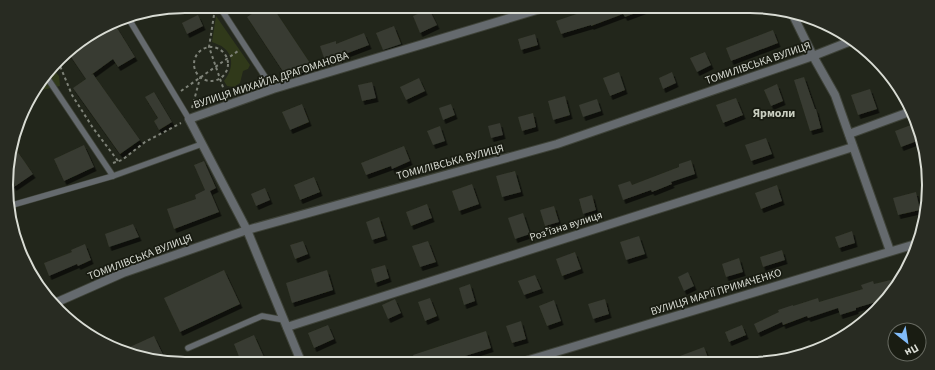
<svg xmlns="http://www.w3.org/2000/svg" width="935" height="370" font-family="'Source Sans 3',sans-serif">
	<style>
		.green { fill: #30391a }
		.building { fill: #383b30; filter: url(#shadow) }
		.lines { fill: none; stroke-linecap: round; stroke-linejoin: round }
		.service-casing { stroke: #3f4339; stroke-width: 7 }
		.minor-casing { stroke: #3f4339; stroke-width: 10 }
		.path { stroke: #7e8278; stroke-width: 2; stroke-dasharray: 3 3; stroke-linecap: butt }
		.service { stroke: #656a6e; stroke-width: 5.5 }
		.minor { stroke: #656a6e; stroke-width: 8 }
		.labels { text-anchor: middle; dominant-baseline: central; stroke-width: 3.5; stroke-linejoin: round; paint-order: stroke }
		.street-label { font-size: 11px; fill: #d9dcd4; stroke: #191c12 }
		.neighbourhood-label { font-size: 12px; font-weight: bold; fill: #cacfc1; stroke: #191c12 }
		.rim { fill: none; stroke: #d9dcd4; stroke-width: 2 }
	</style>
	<defs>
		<filter id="shadow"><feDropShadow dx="2.5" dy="4" stdDeviation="0" flood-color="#0009"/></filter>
	</defs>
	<rect width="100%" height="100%" fill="#22261b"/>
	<!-- green -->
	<g class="green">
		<path d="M216 16 250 65 248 69 243 71 240 83 234 87 227 86 224 81C232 71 235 57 224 48 221 45 216 44 212 42Z"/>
		<path d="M52 68 59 76 60 86 33 92Z"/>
	</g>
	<!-- building -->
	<g class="building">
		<path d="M264 6H272L312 66 298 76 288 79 247 17Z"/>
		<path d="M600 6H652V7L625 17 623 14 591 26V25L561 34 556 21Z"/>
		<path d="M429 9 437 25 420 33 413 16Z"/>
		<path d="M198 15 203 26 187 34 182 23Z"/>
		<path d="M114 23 135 57 118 67 113 59 91 75 93 74 140 140 120 154 73 88 86 79 67 51Z"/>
		<path d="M394 26 401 44 383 50 376 33Z"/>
		<path d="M773 30 778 43 731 61 726 48Z"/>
		<path d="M364 33 369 45 340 56 342 63 327 67 320 46 336 41V44Z"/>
		<path d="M535 34 538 45 521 50 518 39Z"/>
		<path d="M705 52 711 65 697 72 690 58Z"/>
		<path d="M619 72 625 90 610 96 603 78Z"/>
		<path d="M672 72 676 83 663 89 659 78Z"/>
		<path d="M804 77 815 109H816L821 128 810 131 794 80Z"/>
		<path d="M419 78 425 91 406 100 400 87Z"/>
		<path d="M372 82 376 98 362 101 358 85Z"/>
		<path d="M777 84 783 101 771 106 764 90Z"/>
		<path d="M870 89 877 109 858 115 851 95Z"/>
		<path d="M154 92 172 122 159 130 154 121 158 118 145 97Z"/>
		<path d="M565 96 570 115 553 120 548 101Z"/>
		<path d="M736 98 743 115 723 123 716 105Z"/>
		<path d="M597 99 601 111 583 117 579 105Z"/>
		<path d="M302 104 309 122 290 130 282 112Z"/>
		<path d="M451 104 455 115 443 120 439 108Z"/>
		<path d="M533 113 536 127 522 131 518 117Z"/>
		<path d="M500 123 503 135 491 138 488 126Z"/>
		<path d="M911 125 917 141 901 147 895 131Z"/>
		<path d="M440 126 445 141 433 145 427 131Z"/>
		<path d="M766 138 772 154 751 161 745 145Z"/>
		<path d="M13 145 33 174 14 187 8 178V161Z"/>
		<path d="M84 145 94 167 64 181 54 159Z"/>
		<path d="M404 146 410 161 392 169 391 166 366 175 361 163Z"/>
		<path d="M691 160 695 174 671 182 672 184 652 192 651 190 623 200 618 185 630 181 632 185 679 167V164Z"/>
		<path d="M204 161 216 188 210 191 219 212 174 229 167 209 196 199 195 195 205 190 194 165Z"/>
		<path d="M515 171 521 192 502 197 496 176Z"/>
		<path d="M314 177 320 192 300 200 294 185Z"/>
		<path d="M472 184 479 204 459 211 452 191Z"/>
		<path d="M777 185 782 201 761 209 755 193Z"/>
		<path d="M265 188 270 200 256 206 251 194Z"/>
		<path d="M916 192 920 210 898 215 893 198Z"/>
		<path d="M592 195 596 210 583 214 579 199Z"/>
		<path d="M427 204 432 218 411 226 406 212Z"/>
		<path d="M554 206 559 222 545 226 540 210Z"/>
		<path d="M523 213 530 234 515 239 508 218Z"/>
		<path d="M379 217 385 236 372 240 366 222Z"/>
		<path d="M133 224 139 237 109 247 105 234Z"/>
		<path d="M852 231 855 243 839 248 835 237Z"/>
		<path d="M639 236 645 254 626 260 620 242Z"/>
		<path d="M303 241 308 254 295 259 290 245Z"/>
		<path d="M428 241 436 262 420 267 412 246Z"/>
		<path d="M85 244 91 260 78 266 77 264 49 276 44 263 72 252 71 250Z"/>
		<path d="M782 250 785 260 763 267 760 257Z"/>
		<path d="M575 252 581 269 562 276 556 259Z"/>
		<path d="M739 258 743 272 726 277 722 264Z"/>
		<path d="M385 265 389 278 375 283 371 269Z"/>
		<path d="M224 270 240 304 180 332 164 298Z"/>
		<path d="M327 270 333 290 292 303 286 283Z"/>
		<path d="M688 272 694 286 684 291 678 277Z"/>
		<path d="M535 275 541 289 524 295 518 281Z"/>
		<path d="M903 277 899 285 886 299 856 308V310L840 315 838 308 808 318 807 316 783 325 782 322 758 333 754 324 779 312 778 310 793 305V306L818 298 819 302 863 289 861 285 873 281 874 284Z"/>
		<path d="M470 284 475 301 464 305 459 288Z"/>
		<path d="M430 298 437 316 425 321 418 302Z"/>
		<path d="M395 299 401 313 388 319 382 305Z"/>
		<path d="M605 299 609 314 593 319 588 304Z"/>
		<path d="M554 300 561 321 547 326 539 306Z"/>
		<path d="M521 321 526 339 512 343 506 326Z"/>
		<path d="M328 325 334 339 314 348 308 333Z"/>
		<path d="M742 325 746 335 729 342 725 332Z"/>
		<path d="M486 331 491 348 462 357V358L447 363H416L413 355Z"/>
		<path d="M254 335 267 364H242L234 344Z"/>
		<path d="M154 336 166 361 128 355 121 351Z"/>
		<path d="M704 347 710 363H664V362Z"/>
	</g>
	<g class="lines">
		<defs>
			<g id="service">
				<path d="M219 6 273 89"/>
				<path d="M127 16 189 119"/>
				<path d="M46 76 113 176"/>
				<path d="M9 206 113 176 202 144"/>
				<path d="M188 348 262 316 284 320"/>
			</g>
			<g id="minor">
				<path d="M792 13 813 56 835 95 890 251"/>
				<path d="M849 134 912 111"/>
				<path d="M55 303 123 273 247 230 557 144 813 56 851 41"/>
				<path d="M287 327 853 147"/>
				<path d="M519 363 919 243"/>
				<path d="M302 364 247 230 189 119 273 89 550 6"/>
			</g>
		</defs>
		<!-- service casing -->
		<use href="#service" class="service-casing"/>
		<!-- minor casing -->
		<use href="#minor" class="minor-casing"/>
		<!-- path -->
		<g class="path">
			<path d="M214 15 209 47 226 96"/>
			<circle cx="211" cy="64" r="17"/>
			<path d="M58 61 72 95 93 128 118 161"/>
			<path d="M181 91 238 51"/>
			<path d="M192 108 200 78"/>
			<path d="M113 163 122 160 145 142 181 123"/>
		</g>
		<!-- service -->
		<use href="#service" class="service"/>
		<!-- minor -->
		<use href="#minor" class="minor"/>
	</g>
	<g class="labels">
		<!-- street labels -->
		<g class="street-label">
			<text transform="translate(758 63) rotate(-19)">ТОМИЛІВСЬКА ВУЛИЦЯ</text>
			<text transform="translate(271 80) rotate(-18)">ВУЛИЦЯ МИХАЙЛА ДРАГОМАНОВА</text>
			<text transform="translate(450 162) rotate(-15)">ТОМИЛІВСЬКА ВУЛИЦЯ</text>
			<text transform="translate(566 226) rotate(-18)">Розʼїзна вулиця</text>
			<text transform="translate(140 257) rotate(-21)">ТОМИЛІВСЬКА ВУЛИЦЯ</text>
			<text transform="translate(716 292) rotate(-17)">ВУЛИЦЯ МАРІЇ ПРИМАЧЕНКО</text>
		</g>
		<!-- neighbourhood labels -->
		<g class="neighbourhood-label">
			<text x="774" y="113">Ярмоли</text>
		</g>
	</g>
	<!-- crop -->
	<path d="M0 0H935V370H0ZM185 13H750A172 172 0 0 1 922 185V185A172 172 0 0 1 750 357H185A172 172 0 0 1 13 185V185A172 172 0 0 1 185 13Z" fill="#282b22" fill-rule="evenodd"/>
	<path class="rim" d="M185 13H750A172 172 0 0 1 922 185V185A172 172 0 0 1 750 357H185A172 172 0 0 1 13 185V185A172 172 0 0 1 185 13Z"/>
	<!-- north arrow -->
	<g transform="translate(907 342) rotate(150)"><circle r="19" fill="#191c12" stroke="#666960"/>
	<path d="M0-3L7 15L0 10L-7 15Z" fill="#81bcfa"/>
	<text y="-6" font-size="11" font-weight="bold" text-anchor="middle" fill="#d9dcd4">Пн</text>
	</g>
</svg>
